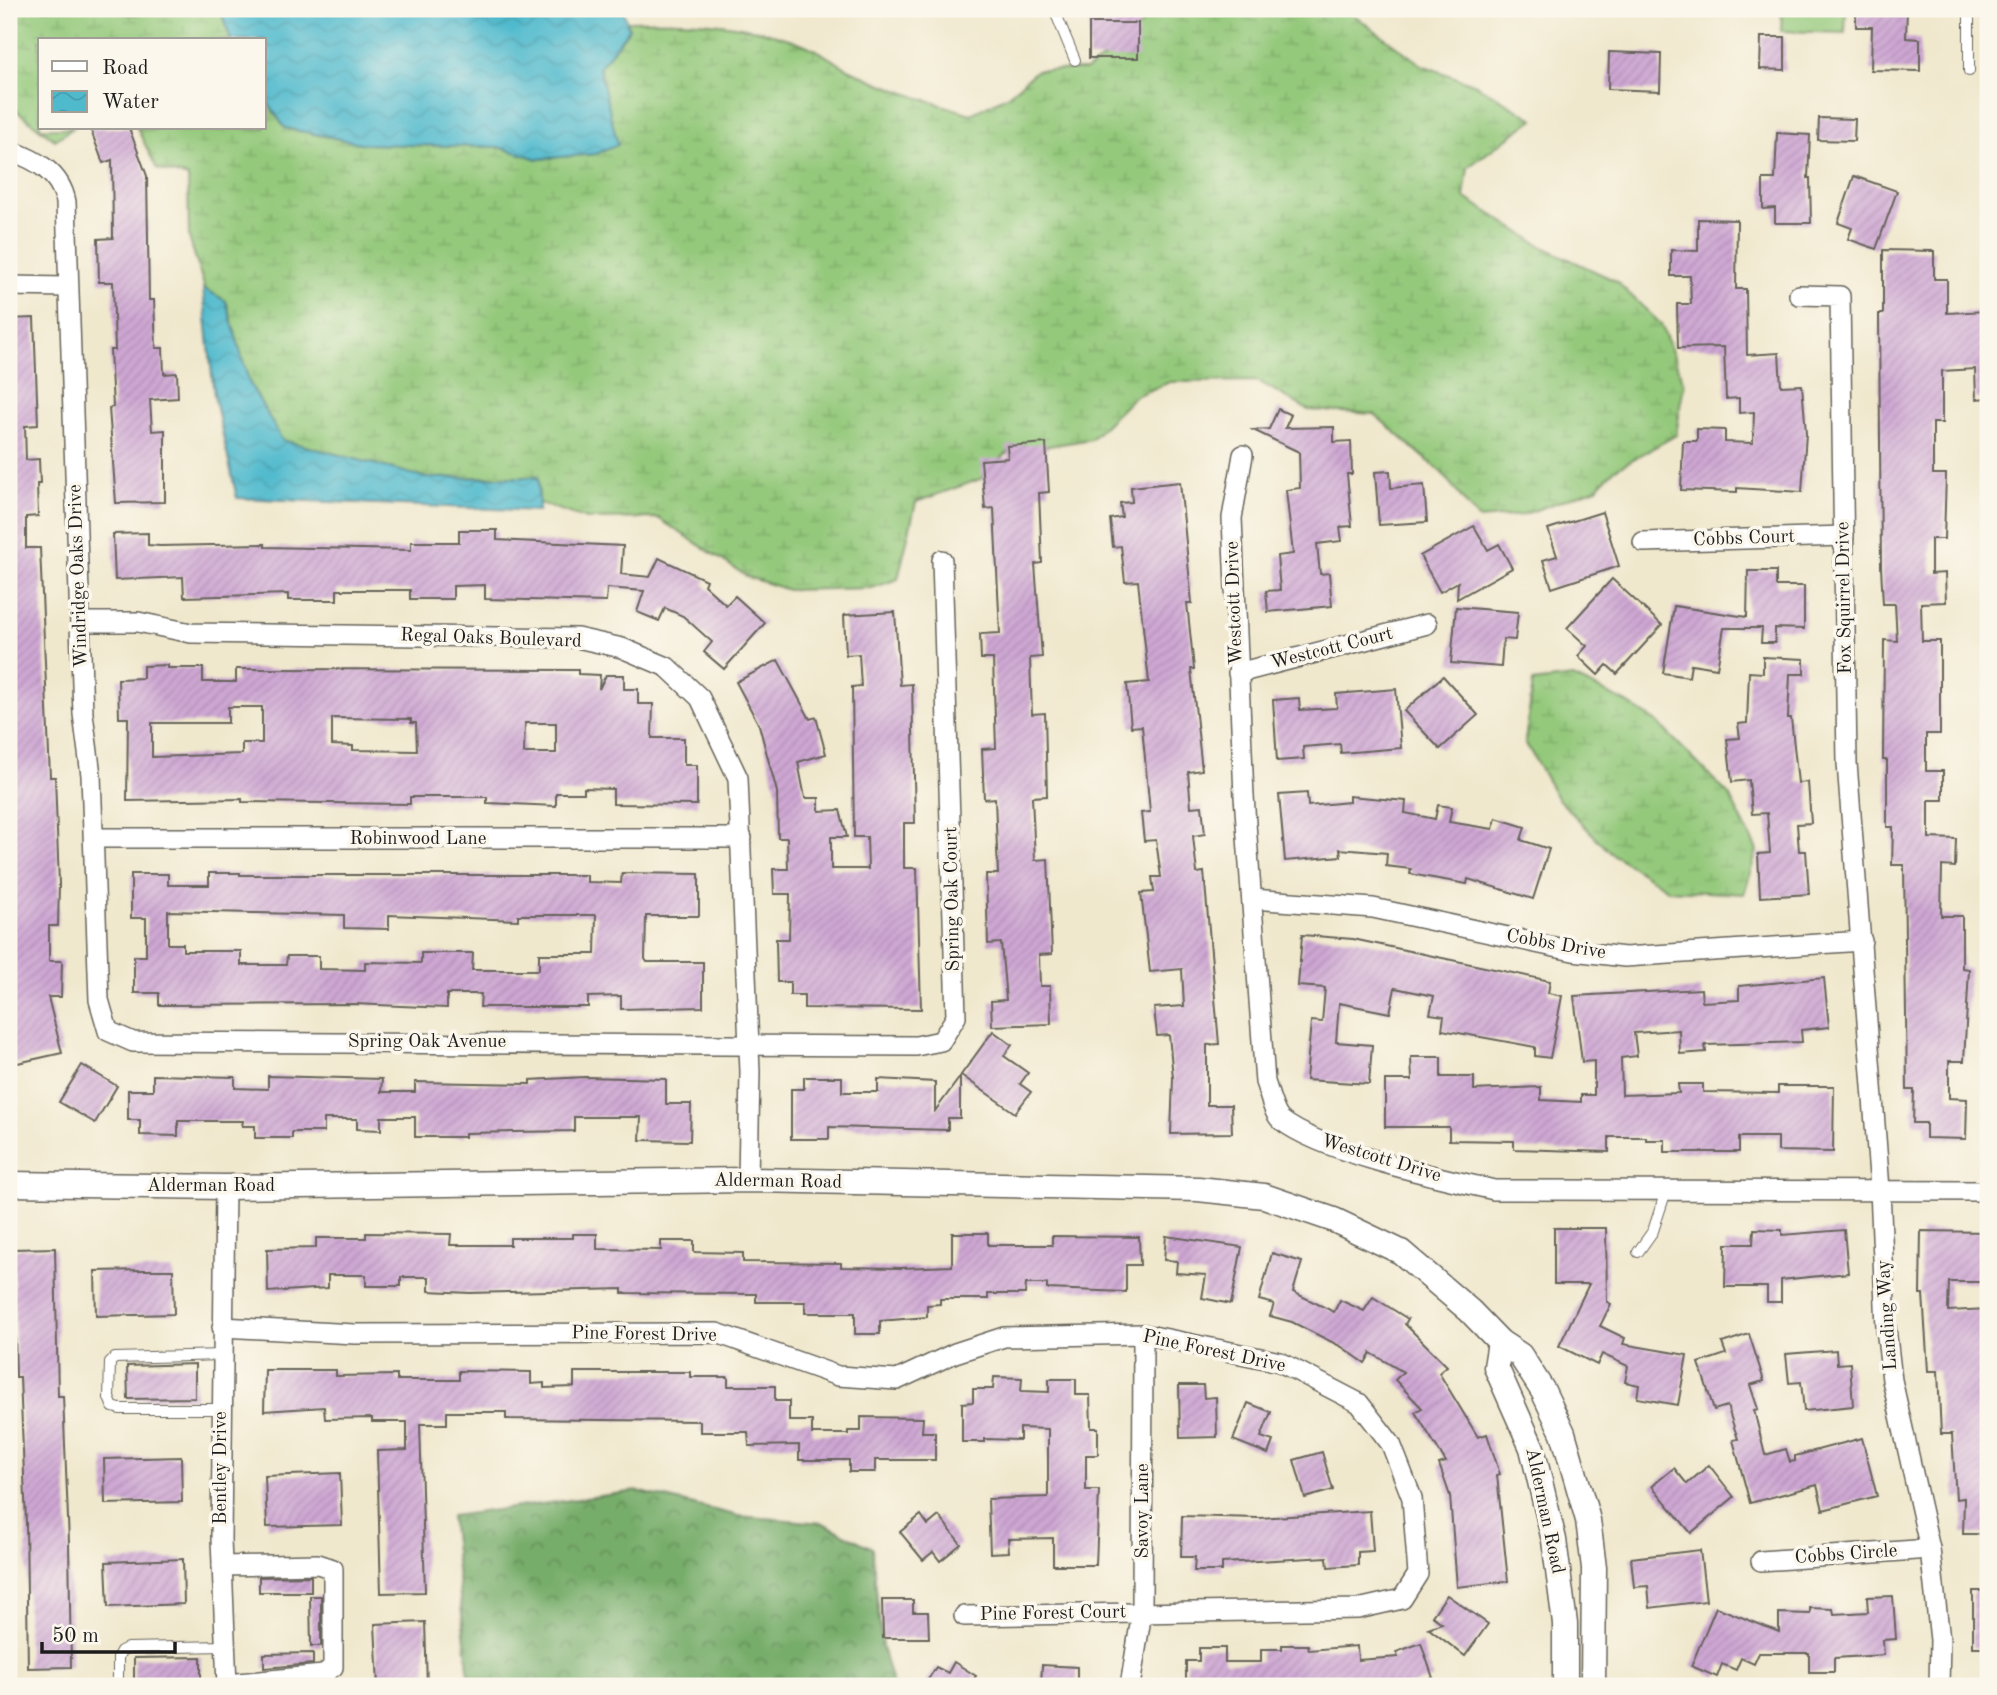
<svg xmlns="http://www.w3.org/2000/svg" width="1997" height="1695" font-family="'Old Standard TT',serif">
	<style>
		.forest { fill: url(#forest-crowns); stroke: #4a6444; stroke-width: 2 }
		.wetland { fill: url(#wetland-marsh); stroke: #58724c; stroke-width: 2 }
		.pitch { fill: #94c97b; stroke: #58724c; stroke-width: 2 }
		.water { fill: url(#water-waves); stroke: #366b74; stroke-width: 2 }
		.building { fill: url(#building-hatch); fill-rule: evenodd }
		.lines { fill: none; stroke-linecap: round; stroke-linejoin: round }
		.service-casing { stroke: #66635a; stroke-width: 12 }
		.minor-casing { stroke: #66635a; stroke-width: 22 }
		.tertiary-casing { stroke: #66635a; stroke-width: 27 }
		.service { stroke: #fff; stroke-width: 10 }
		.minor { stroke: #fff; stroke-width: 19 }
		.tertiary { stroke: #fff; stroke-width: 24 }
		.labels { text-anchor: middle; dominant-baseline: central; stroke-width: 7; stroke-linejoin: round; paint-order: stroke }
		.street-label { font-size: 19px; fill: #1c1c1c; stroke: #fbf7ec }
	</style>
	<defs>
		<pattern id="forest-crowns" width="20" height="18" patternUnits="userSpaceOnUse" patternTransform="scale(1.75)"><rect width="20" height="18" fill="#77ad6b"/><path d="M2 6a3 3 0 1 1 6 0M12 15a3 3 0 1 1 6 0" fill="none" stroke="#618c57"/></pattern>
		<pattern id="wetland-marsh" width="20" height="14" patternUnits="userSpaceOnUse" patternTransform="scale(1.75)"><rect width="20" height="14" fill="#94c97b"/><path d="M1 5h8M5 5V1M11 12h8M15 12V8" fill="none" stroke="#7fac6a"/></pattern>
		<pattern id="water-waves" width="16" height="10" patternUnits="userSpaceOnUse" patternTransform="scale(1.75)"><rect width="16" height="10" fill="#50bacd"/><path d="M0 5q4-4 8 0t8 0" fill="none" stroke="#459faf"/></pattern>
		<pattern id="building-hatch" width="6" height="6" patternUnits="userSpaceOnUse" patternTransform="scale(1.75)"><rect width="6" height="6" fill="#cea7d3"/><path d="M-1 1l2-2M0 6l6-6M5 7l2-2" fill="none" stroke="#b08fb5"/></pattern>
	</defs>
	<rect width="100%" height="100%" fill="#fbf7ec"/>
	<filter id="ink" filterUnits="userSpaceOnUse"><feTurbulence type="fractalNoise" baseFrequency=".0143" numOctaves="2"/><feDisplacementMap in="SourceGraphic" scale="14" xChannelSelector="R" yChannelSelector="G"/><feConvolveMatrix kernelMatrix="1 2 1 2 8 2 1 2 1" color-interpolation-filters="sRGB"/></filter>
	<filter id="wash" filterUnits="userSpaceOnUse"><feTurbulence type="fractalNoise" baseFrequency=".00686" numOctaves="4" result="noise"/><feDisplacementMap in="SourceGraphic" scale="28" xChannelSelector="R" yChannelSelector="G"/><feGaussianBlur stdDeviation="1.57" result="paint"/><feColorMatrix in="noise" values="0 0 0 0 0 0 0 0 0 0 0 0 0 0 0 0 0 1.4 0 .05"/><feComposite in="paint" operator="in"/></filter>
	<g filter="url(#wash)">
		<rect width="100%" height="100%" fill="#f0e8cd"/>
		<!-- forest -->
		<path class="forest" d="M637 1491 739 1516 823 1523 872 1548 882 1647 893 1686H470L451 1516Z"/>
		<!-- wetland -->
		<g class="wetland">
			<path d="M9 9H118L119 12 129 14 220 9 231 40H40V128H73L55 140 9 105Z"/>
			<path d="M1155 9H1346L1422 65 1476 85 1534 119 1468 167 1464 197 1545 248 1616 281 1661 324 1684 383 1676 435 1614 470 1597 488 1522 515 1478 519 1442 473 1374 414 1308 410 1258 381 1170 382 1135 396 1091 439 1007 453 981 479 916 502 898 579 872 588 788 590 748 577 658 518 587 519 539 503 538 477 427 478 282 440 249 382 226 301 205 289 189 237 188 177 157 169 137 128H264V97L285 128 365 144 498 147 538 159 595 154 617 145 599 68 629 29 627 21C684 19 749 22 803 44 821 51 837 64 855 72 892 90 932 102 971 114L1007 96 1037 70H1086L1121 47Z"/>
			<path d="M1573 677 1626 702 1658 723 1729 795 1757 850 1744 894 1669 890 1611 853 1557 798 1525 742 1533 682Z"/>
		</g>
		<!-- pitch -->
		<path class="pitch" d="M1782 9H1846L1845 33 1781 31Z"/>
		<!-- water -->
		<g class="water">
			<path d="M220 9 624 12 629 29 599 68 618 145 596 154 538 159 498 147 365 144 285 128 264 97V40H231Z"/>
			<path d="M203 288 226 301 249 382 282 440 427 478 538 477 539 511 237 498 214 395Z"/>
		</g>
		<g id="blocks">
			<!-- building -->
			<g class="building">
				<path d="M1872 9H1907L1906 38 1920 39V71L1871 70 1872 27H1856V11L1872 12Z"/>
				<rect x="1089" y="23" width="49" height="35"/>
				<path d="M1761 37H1785V70L1760 69Z"/>
				<path d="M1609 52 1661 54 1660 91 1608 89Z"/>
				<path d="M1819 118 1855 119 1854 141 1818 140Z"/>
				<path d="M90 128H129L147 176 149 300H154L156 348H163L164 374 177 373 178 398 150 400 152 431 165 430V502L116 503 109 408 113 407 110 350H115L113 282H99L98 239 113 238 112 160 103 163Z"/>
				<path d="M1777 133 1810 135 1808 178H1810L1811 223H1775V208L1763 209V179H1775Z"/>
				<path d="M1854 176 1897 191 1876 249 1848 239 1852 228 1838 223Z"/>
				<path d="M1698 219 1737 220 1736 289H1746L1747 355 1779 353 1781 386 1802 385 1806 433 1802 492 1737 488V492L1681 490 1683 441H1697V429L1725 430V442L1753 443 1754 412 1739 413V398L1726 399 1724 347 1678 348 1677 304H1691L1690 276H1671V250L1698 251Z"/>
				<path d="M1883 250 1934 251V279H1947V313L1988 311V398L1976 399 1975 369 1942 371V423H1933V474H1946L1944 539H1931V574L1945 573 1946 602 1921 603 1922 641H1940V734H1926V771H1943V800H1929V838L1956 839 1955 867 1942 866 1941 916H1962V968L1969 969 1964 1061H1949V1098L1967 1099 1966 1139 1926 1138V1123H1913L1914 1090H1907L1904 865H1892L1893 827H1887V760H1883L1884 640 1897 641 1895 604H1883L1881 567 1879 314H1883Z"/>
				<path d="M34 318 38 425 25 426 26 460 39 459 40 484H37L38 516 26 517V548H40L50 777H55L59 884 58 926H49V961H62L61 997H48L62 1053 13 1064 9 1046V319Z"/>
				<path d="M1278 409 1291 415 1285 428 1334 427V442L1351 441 1352 474H1347L1352 526 1340 527 1342 541 1317 544 1320 574 1329 573 1332 606 1268 612 1266 591 1280 590 1277 556 1293 554 1286 490 1300 488 1299 452 1253 430 1269 429Z"/>
				<path d="M1046 443 1049 492 1039 493 1042 563 1035 564 1042 657 1030 658 1032 714 1045 713 1047 796 1032 797 1035 860 1048 859 1052 954 1039 955 1040 986H1050L1051 1024 992 1026 991 1001 1006 1000 1001 943 988 944 986 874H998L995 798 984 799 982 749 996 748 993 659H981L980 634 1000 633 994 508 985 509 981 460 1008 458 1007 446Z"/>
				<path d="M1390 471 1391 488 1424 485 1427 522 1379 525 1375 472Z"/>
				<path d="M1180 482 1192 603H1187L1194 669H1191L1202 770 1188 772 1191 807 1202 806 1205 834 1193 836 1197 873 1204 872 1219 1044 1207 1045V1105H1231L1232 1133 1171 1134 1173 1078 1169 1035 1157 1036 1154 1008 1184 1006 1182 969 1150 972 1141 893 1154 892 1152 877H1161L1156 840 1144 841 1141 813 1150 812 1142 726 1131 727 1127 684 1149 682 1138 581 1125 582 1121 546 1113 547 1110 519 1122 517 1120 503 1132 502 1131 487Z"/>
				<path d="M1602 512 1619 566 1552 588 1543 560 1557 556 1548 529Z"/>
				<path d="M1474 526 1488 550 1499 544 1512 568 1457 599 1458 582 1440 592 1420 556Z"/>
				<path d="M459 530H497V540L623 546 621 574 650 577 659 558 706 580 704 585 726 605 735 596 765 623 724 669 704 652 712 642 683 616 665 608 659 621 637 612 644 591 607 588 606 602 485 599V585L453 586V599H410V590H337V600H288V594L184 597 183 577 115 580 113 534 148 533V545L160 546 265 544V547L411 550V542H459Z"/>
				<path d="M1748 571H1776V586H1804V629L1775 628V643H1761L1762 628H1724L1717 668 1691 664 1689 677 1663 673 1674 606 1747 617Z"/>
				<path d="M1612 579 1662 625 1617 674 1607 665 1598 675 1578 656 1587 646 1567 628Z"/>
				<path d="M1456 607 1518 612 1515 640 1503 639 1501 667 1451 663Z"/>
				<path d="M895 612 900 685 912 684 915 823H904V868H917L921 1009 804 1008V995H790V982H777L776 939H789L790 894H774L773 869H788L787 838H778L777 792 759 725 736 682 778 660 810 719 816 717 826 754 798 762 805 798H819V811L840 810 847 837H831V869H868L867 837H854L852 687 861 686 859 654 846 655 844 615Z"/>
				<path d="M1763 657 1804 659V674H1790L1788 718H1791L1798 783 1808 782 1811 823 1797 824 1799 851H1806L1809 894 1760 897 1758 854 1770 853 1767 813 1752 814 1749 780 1732 782 1727 739 1740 738 1738 724 1747 723 1749 672 1763 673Z"/>
				<path d="M167 665V668H203V682H236V669L578 670V674L600 675 599 689 606 675H624V689H638V704H653L652 738H684V765H697V805L613 804V789L584 788V793H556V806L487 803V797H410V804L242 802V799L127 801 128 718H119L118 679 143 678V666ZM228 707H262V743H242V754L152 757V723H228ZM332 718 411 719V723H416L417 751 353 750V746L332 745ZM525 723H556V753H524Z"/>
				<path d="M1443 676 1478 715 1440 749 1404 711Z"/>
				<path d="M1396 689 1401 748 1341 753 1340 744 1303 747 1304 759 1277 761 1273 700 1299 698 1300 710 1337 708 1336 694Z"/>
				<path d="M1307 793 1308 806 1349 802V796L1406 801 1405 813 1435 819 1438 805 1452 807 1449 822 1493 829 1496 818 1525 827 1521 840 1549 849 1533 899 1468 879 1467 884 1410 874 1411 869 1386 866 1387 853 1340 849 1341 856 1285 861 1279 795Z"/>
				<path d="M209 873H240V875H587V882L621 883 622 873 699 874V916H646L645 959 647 962H703V1007L621 1009V996L588 997V1007H480L481 994H447V1008L354 1004 159 1005V993H134V956H146V918H131V874H168V885H209ZM168 911 344 915V928L389 929V915L518 920V915H596L595 954H539V970H472L473 953H421V963L365 962V970L319 969V956H287L286 965H241V951H183V944H168Z"/>
				<path d="M1302 935 1353 939 1550 981 1548 993 1562 996 1550 1058 1535 1056V1047L1442 1030 1444 1016 1430 1014 1434 996 1395 988 1390 1013 1339 1003 1336 1042 1372 1045 1369 1084 1306 1080 1311 1021 1322 1022 1325 988 1298 986Z"/>
				<path d="M1824 978 1829 1027 1801 1030 1802 1042 1705 1045 1706 1052 1680 1054 1679 1030 1634 1033 1637 1056 1621 1058 1622 1095 1679 1093 1678 1084H1703V1092L1778 1093V1086H1834L1833 1152 1778 1151V1137H1739V1152H1665V1140H1646V1137H1609V1152L1514 1149V1141L1449 1140V1127H1385V1080H1412L1411 1057H1441V1077H1474V1090L1541 1087V1100L1581 1102V1095H1594V1061L1582 1062 1574 996 1701 989 1702 1002 1739 1000V986Z"/>
				<path d="M993 1031 1012 1045 1004 1056 1028 1073 1020 1084 1031 1092 1015 1113 961 1075Z"/>
				<path d="M82 1065 117 1086 95 1123 59 1102Z"/>
				<path d="M153 1075 235 1077V1088L268 1089V1076L382 1079 381 1092H415V1082L530 1084V1080L585 1077 666 1079V1104H691L690 1141 640 1140 641 1117H574V1131L465 1133V1137H415V1117H381V1130L357 1129V1119H324V1132H292V1138H255V1126H242L243 1121H178V1136L140 1135V1120H128V1090H153Z"/>
				<path d="M804 1077H842V1092H878V1079L935 1082V1111L960 1077V1118H948V1130L829 1127V1139H791V1089H804Z"/>
				<path d="M1554 1228H1606L1607 1302 1611 1304 1600 1326 1625 1338 1623 1344 1687 1355 1678 1405 1637 1398 1639 1385 1625 1382 1628 1366 1602 1354 1597 1365 1559 1346 1589 1284H1554Z"/>
				<path d="M1754 1229 1782 1230V1235L1844 1230 1848 1273 1781 1280V1302H1767V1287H1725L1726 1244H1753Z"/>
				<path d="M1921 1231 1988 1232V1282H1949L1948 1311 1988 1309V1534H1963L1964 1498 1956 1499 1952 1434H1941L1938 1371H1928L1923 1294H1920Z"/>
				<path d="M366 1233 451 1234 450 1245H510V1238H573V1234H597V1249L661 1250V1241H694V1252L743 1253V1262L841 1263V1267L900 1268 952 1266V1233H988V1245H1052V1236L1139 1237 1140 1265H1126V1292L1047 1289V1284H1026L1025 1294H988V1299H940V1304L927 1305V1317L880 1321V1334H855V1313H805V1302H756V1294L622 1293V1289L470 1293 429 1291V1277H401V1286H366V1275H328V1288L268 1292 267 1249 316 1248V1238H366Z"/>
				<path d="M1166 1236 1242 1247 1231 1304 1202 1298 1206 1275 1176 1273 1177 1261 1164 1260Z"/>
				<path d="M55 1248 58 1396H63L69 1543 71 1667 28 1668 26 1523 20 1377H16L13 1249Z"/>
				<path d="M1272 1253 1302 1262 1293 1292 1334 1312 1340 1300 1364 1311 1373 1297 1408 1319 1405 1324 1447 1366 1439 1373 1478 1437 1487 1434 1500 1474 1497 1475 1508 1581 1457 1587 1450 1496 1439 1464 1446 1462 1415 1412 1422 1408 1395 1380 1403 1372 1371 1353 1365 1363 1342 1347 1292 1322 1270 1316 1274 1304 1259 1300Z"/>
				<path d="M145 1270H173L174 1314 96 1316 95 1271Z"/>
				<path d="M1749 1334 1764 1381 1750 1385 1758 1409 1754 1410 1765 1455 1786 1449 1790 1462 1795 1461V1456L1862 1438 1877 1496 1823 1510 1817 1485 1750 1503 1733 1440 1738 1439 1727 1406 1714 1410 1699 1363 1726 1354 1722 1343Z"/>
				<path d="M1836 1350 1837 1364 1850 1363 1853 1406 1804 1411 1801 1382 1789 1383 1786 1354Z"/>
				<path d="M195 1364V1398L128 1399 127 1366Z"/>
				<path d="M265 1370H336V1376L397 1375V1380H459V1371L531 1372V1384L544 1383V1388L574 1387V1372H690V1377H728V1386H775V1401H789V1421H812V1434H848V1431H861V1417L923 1418 922 1432H935V1460H875V1472H849V1460H799V1445L749 1446 748 1432H700V1421L506 1419V1412H447V1424H420L425 1592 381 1593 377 1451 407 1450V1422H372V1418L325 1419 324 1407 264 1411Z"/>
				<path d="M994 1377 1022 1378 1021 1391 1049 1392V1379H1076V1395H1090L1091 1428H1098V1455H1086V1490H1099L1096 1565H1053V1538L1008 1539 1009 1552 990 1553 988 1499 1048 1497V1429L1020 1428V1440L985 1439V1442H962V1403L973 1402V1389H993Z"/>
				<path d="M1179 1385H1203L1204 1398 1216 1397 1217 1437 1180 1438Z"/>
				<path d="M1248 1403 1271 1412 1261 1437 1273 1441 1268 1454 1233 1440Z"/>
				<path d="M1322 1452 1333 1490 1305 1498 1294 1460Z"/>
				<path d="M181 1457 182 1502 105 1504 104 1459Z"/>
				<path d="M1709 1465 1734 1497 1691 1533 1652 1486 1674 1468 1687 1484Z"/>
				<path d="M340 1473 342 1525 267 1527 265 1476Z"/>
				<path d="M1370 1511 1373 1551 1358 1552V1565L1328 1567 1327 1557 1222 1563V1571H1194L1195 1557H1181L1182 1516 1259 1518Z"/>
				<path d="M921 1515 928 1525 939 1516 961 1544 940 1561 933 1552 923 1560 900 1532Z"/>
				<path d="M1700 1550 1706 1601 1650 1608 1648 1586 1634 1587 1631 1558Z"/>
				<path d="M183 1559 184 1604 108 1607 106 1562Z"/>
				<path d="M311 1576V1592H259V1577Z"/>
				<rect x="1973" y="1591" width="15" height="56"/>
				<path d="M1447 1595 1488 1624 1465 1656 1428 1628 1442 1623 1432 1616Z"/>
				<path d="M310 1596H321V1646H311Z"/>
				<path d="M1893 1596 1896 1639 1883 1640 1884 1655 1834 1658V1672H1809V1653H1759L1754 1664 1741 1658 1736 1670 1722 1664 1717 1677 1691 1666 1716 1607 1779 1632V1613L1810 1614V1608L1833 1609 1834 1614 1868 1612 1867 1597Z"/>
				<path d="M882 1600H913V1612H928L929 1638H883Z"/>
				<path d="M425 1622 427 1686H378L375 1624Z"/>
				<path d="M1421 1643 1433 1678 1408 1686H1186V1661H1199V1648H1225V1662H1261V1649H1282V1645H1308L1309 1650 1357 1646 1358 1660 1398 1657 1396 1652Z"/>
				<path d="M313 1653V1664L264 1668V1654Z"/>
				<path d="M201 1657V1686H134V1658Z"/>
				<path d="M954 1662 976 1676 969 1686H924L936 1667 948 1673Z"/>
				<path d="M1042 1665 1077 1667V1686H1041Z"/>
			</g>
		</g>
	</g>
	<g filter="url(#ink)">
		<use href="#blocks" fill-opacity="0" stroke="#66635a" stroke-width="2"/>
		<g class="lines">
			<defs>
				<g id="service">
					<path d="M1054 9 1075 60"/>
					<path d="M1969 9V71"/>
					<path d="M1638 1252 1653 1231 1666 1191"/>
					<path d="M221 1409H120L113 1407 109 1398 110 1362 115 1358 222 1355"/>
					<path d="M118 1686V1657L121 1651 127 1648 226 1646"/>
				</g>
				<g id="minor">
					<path d="M9 150C36 160 60 172 66 202L83 714 91 775 99 1000 108 1031 133 1042 916 1046 941 1041 956 1017 942 560"/>
					<path d="M9 286 67 287"/>
					<path d="M1799 295 1840 296 1847 763 1880 1189 1886 1328 1892 1380 1930 1549 1940 1640 1939 1686"/>
					<path d="M1243 455 1232 518 1244 796 1265 1082C1269 1092 1273 1113 1281 1120 1321 1152 1441 1178 1494 1190L1988 1191"/>
					<path d="M1643 542 1844 536"/>
					<path d="M80 622H138L191 633 577 638 622 648 667 667 700 698 738 778 750 1072 748 1180"/>
					<path d="M1238 673 1427 624"/>
					<path d="M94 838H742"/>
					<path d="M1252 899 1373 908 1573 951 1625 957 1862 941"/>
					<path d="M225 1187 221 1539 227 1686"/>
					<path d="M222 1327 355 1334 717 1333 838 1376 897 1380 955 1353 1004 1337 1143 1334 1280 1362 1359 1403 1391 1444 1412 1498 1418 1574 1402 1599 1358 1609 964 1616"/>
					<path d="M1761 1561 1930 1549"/>
					<path d="M222 1566 318 1564 333 1569V1667L323 1675 227 1684"/>
					<path d="M1130 1686 1142 1612 1143 1334"/>
				</g>
				<g id="tertiary">
					<path d="M9 1184 225 1187 748 1180 1198 1189 1264 1196 1334 1220 1401 1252 1470 1311 1500 1342 1520 1355 1543 1391 1563 1433 1588 1520 1594 1568 1593 1686"/>
					<path d="M1500 1342 1496 1367 1532 1448 1554 1540 1565 1624V1686"/>
				</g>
			</defs>
			<!-- service casing -->
			<use href="#service" class="service-casing"/>
			<!-- minor casing -->
			<use href="#minor" class="minor-casing"/>
			<!-- tertiary casing -->
			<use href="#tertiary" class="tertiary-casing"/>
			<!-- service -->
			<use href="#service" class="service"/>
			<!-- minor -->
			<use href="#minor" class="minor"/>
			<!-- tertiary -->
			<use href="#tertiary" class="tertiary"/>
		</g>
	</g>
	<g class="labels">
		<!-- street labels -->
		<g class="street-label">
			<text transform="translate(1744 539) rotate(-2)">Cobbs Court</text>
			<text transform="translate(79 576) rotate(-92)">Windridge Oaks Drive</text>
			<text transform="translate(1845 598) rotate(-91)">Fox Squirrel Drive</text>
			<text transform="translate(1235 603) rotate(-92)">Westcott Drive</text>
			<text transform="translate(491 639) rotate(2)">Regal Oaks Boulevard</text>
			<text transform="translate(1332 649) rotate(-14)">Westcott Court</text>
			<text x="418" y="839">Robinwood Lane</text>
			<text transform="translate(953 899) rotate(-91)">Spring Oak Court</text>
			<text transform="translate(1556 945) rotate(10)">Cobbs Drive</text>
			<text x="427" y="1042">Spring Oak Avenue</text>
			<text transform="translate(1381 1159) rotate(17)">Westcott Drive</text>
			<text transform="translate(778 1182) rotate(1)">Alderman Road</text>
			<text x="211" y="1186">Alderman Road</text>
			<text transform="translate(1888 1315) rotate(-94)">Landing Way</text>
			<text transform="translate(644 1335) rotate(1)">Pine Forest Drive</text>
			<text transform="translate(1214 1352) rotate(12)">Pine Forest Drive</text>
			<text transform="translate(221 1468) rotate(-90)">Bentley Drive</text>
			<text transform="translate(1143 1511) rotate(-90)">Savoy Lane</text>
			<text transform="translate(1544 1511) rotate(78)">Alderman Road</text>
			<text transform="translate(1846 1555) rotate(-4)">Cobbs Circle</text>
			<text transform="translate(1053 1614) rotate(-1)">Pine Forest Court</text>
		</g>
	</g>
	<!-- margin -->
	<rect width="1997" height="1695" fill="none" stroke="#fbf7ec" stroke-width="35"/>
	<!-- legend -->
	<rect x="38" y="38" width="228" height="91" fill="#fbf7ec" stroke="#a29f99" stroke-width="2"/>
	<rect x="52" y="61" width="35" height="10" fill="#ffffff" stroke="#a29f99" stroke-width="2"/>
	<text x="102" y="74" font-size="21" fill="#1c1c1c">Road</text>
	<rect x="52" y="91" width="35" height="21" fill="url(#water-waves)" stroke="#a29f99" stroke-width="2"/>
	<text x="102" y="108" font-size="21" fill="#1c1c1c">Water</text>
	<!-- scale -->
	<path d="M42 1642v10h133v-10" fill="none" stroke="#1c1c1c" stroke-width="3.5"/>
	<text x="52" y="1642" font-size="21" fill="#1c1c1c" stroke="#fbf7ec" stroke-width="5" paint-order="stroke">50 m</text>
</svg>
